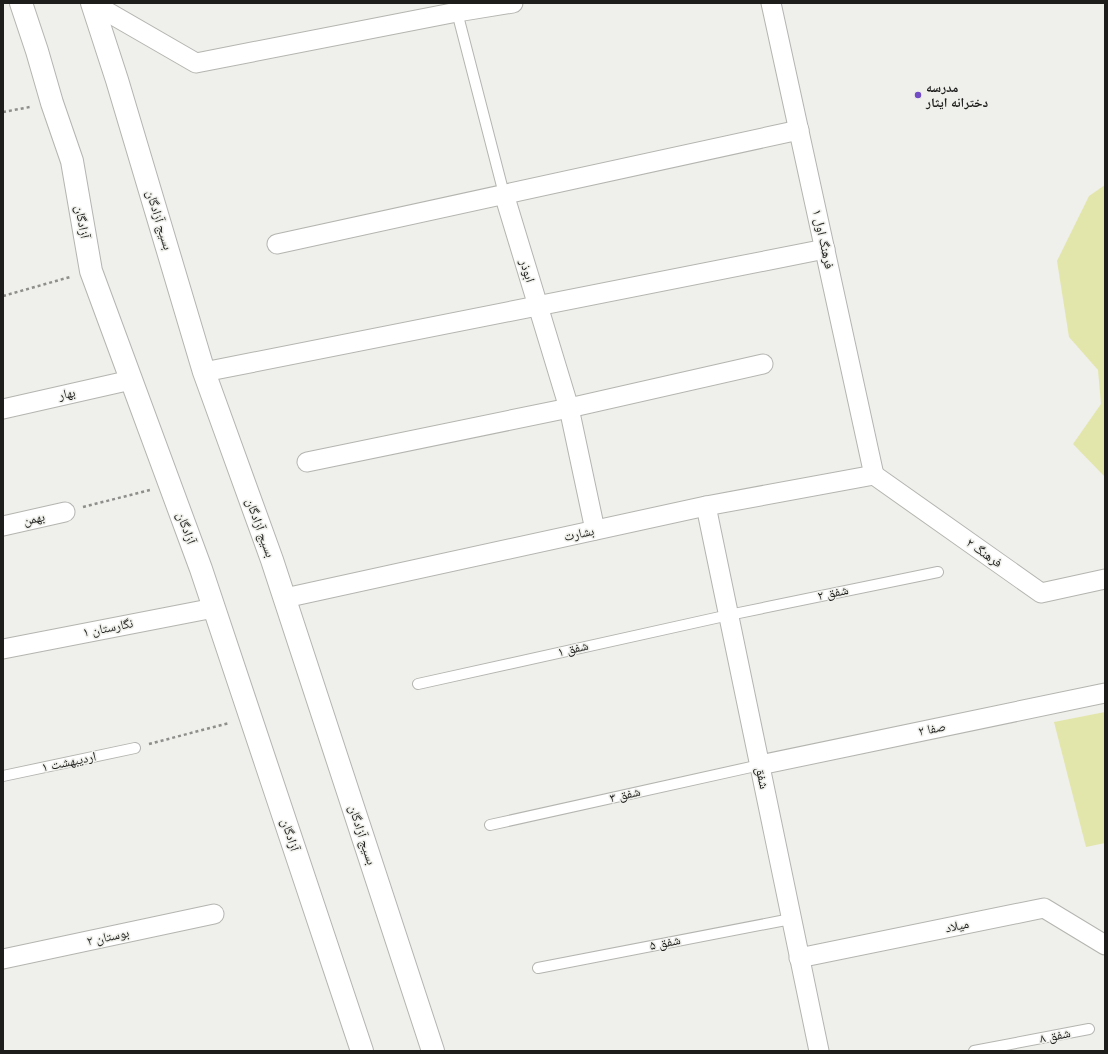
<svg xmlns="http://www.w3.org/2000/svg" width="1108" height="1054" font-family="'Nunito Sans','Noto Naskh Arabic',sans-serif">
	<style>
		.green { fill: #e3e6aa }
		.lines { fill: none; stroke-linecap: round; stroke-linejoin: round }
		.service-casing { stroke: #b4b4b0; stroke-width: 12 }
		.minor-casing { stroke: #b4b4b0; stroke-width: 21 }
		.tertiary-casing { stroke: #b4b4b0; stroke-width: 24 }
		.path { stroke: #8e8e8c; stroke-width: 2.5; stroke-dasharray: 3 3; stroke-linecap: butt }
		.service { stroke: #fff; stroke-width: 10 }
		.minor { stroke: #fff; stroke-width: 19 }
		.tertiary { stroke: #fff; stroke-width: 22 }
		.poi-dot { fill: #734dc6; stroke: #efefeb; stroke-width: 1.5 }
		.labels { text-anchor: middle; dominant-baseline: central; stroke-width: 3; stroke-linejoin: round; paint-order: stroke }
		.poi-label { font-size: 13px; font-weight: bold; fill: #1d1d1c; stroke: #efefeb; text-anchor: start }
		.street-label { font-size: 13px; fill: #1d1d1c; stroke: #efefeb }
	</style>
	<rect width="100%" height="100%" fill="#efefeb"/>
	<!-- green -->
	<g class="green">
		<path d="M1105 185V477L1073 444 1101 404 1098 370 1069 337 1057 261 1089 196Z"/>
		<path d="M1105 712V843L1086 847 1054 722Z"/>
	</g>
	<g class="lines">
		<defs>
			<g id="service">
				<path d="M457 12 504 194"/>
				<path d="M418 684 729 615 938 572"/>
				<path d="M3 776 135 748"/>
				<path d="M490 825 760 765"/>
				<path d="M538 968 791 919"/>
				<path d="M974 1051 1089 1029"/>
			</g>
			<g id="minor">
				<path d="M92 3 196 63 457 12 513 3"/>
				<path d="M771 3 874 475"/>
				<path d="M504 194 569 408 595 530"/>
				<path d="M277 244 799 130"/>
				<path d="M204 372 825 249"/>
				<path d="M3 409 131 380"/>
				<path d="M307 462 569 408 763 364"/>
				<path d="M874 475 1041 593 1105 579"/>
				<path d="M706 506 819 1051"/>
				<path d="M3 526 65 512"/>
				<path d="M285 598 706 506 874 475"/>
				<path d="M3 649 214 608"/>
				<path d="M760 765 1105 693"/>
				<path d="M799 958 1044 908 1105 945"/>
				<path d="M3 959 214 914"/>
			</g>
			<g id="tertiary">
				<path d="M21 3 37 51 52 103 72 161 91 271 201 569 362 1051"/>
				<path d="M92 3 117 80 204 372 272 560 433 1051"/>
			</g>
		</defs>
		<!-- service casing -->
		<use href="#service" class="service-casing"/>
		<!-- minor casing -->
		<use href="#minor" class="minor-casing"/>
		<!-- tertiary casing -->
		<use href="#tertiary" class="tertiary-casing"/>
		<!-- path -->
		<g class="path">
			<path d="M3 112 30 107"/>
			<path d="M3 296 70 277"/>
			<path d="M83 507 150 490"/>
			<path d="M149 744 229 723"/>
		</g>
		<!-- service -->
		<use href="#service" class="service"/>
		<!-- minor -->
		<use href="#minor" class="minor"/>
		<!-- tertiary -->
		<use href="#tertiary" class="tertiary"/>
	</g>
	<!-- markers -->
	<circle class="poi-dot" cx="918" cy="95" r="4"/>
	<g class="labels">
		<!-- poi labels -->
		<g class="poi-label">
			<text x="926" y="88">مدرسه<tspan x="926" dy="15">دخترانه ایثار</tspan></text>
		</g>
		<!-- street labels -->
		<g class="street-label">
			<text transform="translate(159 220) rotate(73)">بسیج آزادگان</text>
			<text transform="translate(82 222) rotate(80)">آزادگان</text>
			<text transform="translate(823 239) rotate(78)">فرهنگ اول ۱</text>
			<text transform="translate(527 271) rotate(73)">ابوذر</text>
			<text transform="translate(67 394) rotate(-12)">بهار</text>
			<text transform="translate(34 519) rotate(-13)">بهمن</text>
			<text transform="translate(186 528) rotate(70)">آزادگان</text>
			<text transform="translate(260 528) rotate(70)">بسیج آزادگان</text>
			<text transform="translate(579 534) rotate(-12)">بشارت</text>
			<text transform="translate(984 553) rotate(35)">فرهنگ ۲</text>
			<text transform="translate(833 593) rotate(-12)">شفق ۲</text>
			<text transform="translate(108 628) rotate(-11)">نگارستان ۱</text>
			<text transform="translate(573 649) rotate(-13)">شفق ۱</text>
			<text transform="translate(932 729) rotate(-12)">صفا ۲</text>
			<text transform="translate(69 762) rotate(-12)">اردیبهشت ۱</text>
			<text transform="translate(762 778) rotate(78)">شفق</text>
			<text transform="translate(625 795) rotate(-13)">شفق ۳</text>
			<text transform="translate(290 835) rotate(72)">آزادگان</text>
			<text transform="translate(362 835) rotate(72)">بسیج آزادگان</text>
			<text transform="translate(957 926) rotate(-12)">میلاد</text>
			<text transform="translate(108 937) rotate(-12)">بوستان ۲</text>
			<text transform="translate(665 943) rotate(-11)">شفق ۵</text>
			<text transform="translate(1055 1036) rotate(-11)">شفق ۸</text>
		</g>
	</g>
	<!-- border -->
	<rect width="1108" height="1054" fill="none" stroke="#1d1d1c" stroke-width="8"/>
</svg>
